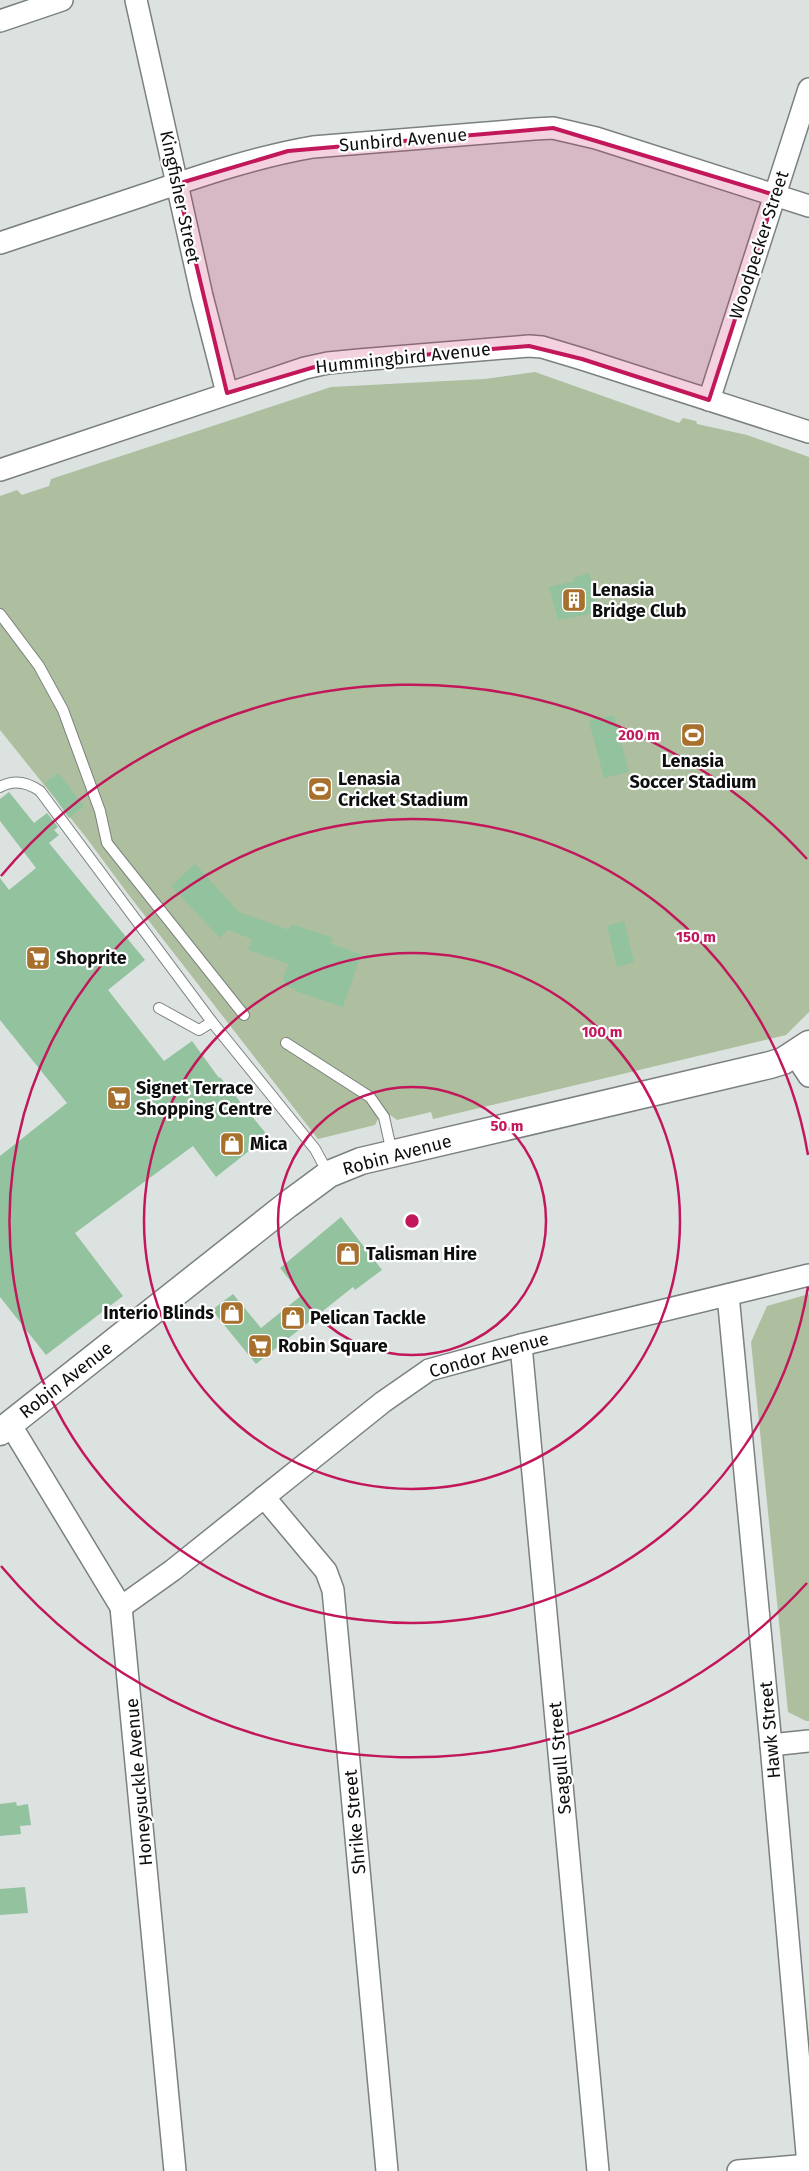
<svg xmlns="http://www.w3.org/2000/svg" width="809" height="2171" font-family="'Fira Sans',sans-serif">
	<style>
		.green { fill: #adbf9e }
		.building { fill: #93c29f }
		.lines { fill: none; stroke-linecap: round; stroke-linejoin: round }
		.service-casing { stroke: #7b817f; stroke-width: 12 }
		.minor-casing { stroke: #7b817f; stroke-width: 24 }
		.tertiary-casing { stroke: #7b817f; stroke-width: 29 }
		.service { stroke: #fff; stroke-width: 10 }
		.minor { stroke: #fff; stroke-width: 21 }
		.tertiary { stroke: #fff; stroke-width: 26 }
		.marked { fill: #c2185b; fill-opacity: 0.2; stroke: #c2185b; stroke-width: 4; stroke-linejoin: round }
		.ring { fill: none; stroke: #c2185b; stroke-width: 2.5 }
		.labels { text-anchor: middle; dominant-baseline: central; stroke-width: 4.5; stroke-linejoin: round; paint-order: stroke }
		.street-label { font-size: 18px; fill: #0d0f0e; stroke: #fff }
		.poi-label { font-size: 18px; font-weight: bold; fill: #0d0f0e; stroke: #fff; text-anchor: start }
		.centre { fill: #c2185b; stroke: #fff; stroke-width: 2.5 }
		.ring-label { font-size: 15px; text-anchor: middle; font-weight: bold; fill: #c2185b; stroke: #fff; stroke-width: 4.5; stroke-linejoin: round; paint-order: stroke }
	</style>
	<rect width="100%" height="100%" fill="#dce2e0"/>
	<!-- green -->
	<g class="green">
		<path d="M535 372 679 423 683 418 696 421 697 424 747 435 809 457V1012L786 1035 433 1119 431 1112 397 1120 390 1115 378 1119 375 1125 318 1139 128 894 85 836 0 730V496L17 490 22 495 49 486 51 479 331 387 484 379Z"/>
		<path d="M809 1294V1721H806L788 1712 751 1342 767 1306Z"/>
	</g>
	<!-- building -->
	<g class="building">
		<path d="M589 573 600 612 558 620 549 587 574 581 573 578Z"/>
		<path d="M614 715 629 772 604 778 589 721Z"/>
		<path d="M58 773 84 806 69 818 45 783Z"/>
		<path d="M9 792 34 823 47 813 58 827 54 830 59 835 49 843 145 960 108 990 164 1061 192 1041 219 1078 220 1077 268 1136 216 1177 193 1146 75 1233 123 1296 46 1355 0 1297V1156L67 1103 0 1020V878L9 890 36 868 0 821V799Z"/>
		<path d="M195 864 239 912 289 930 292 924 333 938 331 944 361 954 343 1007 295 991V989L286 986 283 979 288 964 248 950 252 939 228 930 220 938 171 886Z"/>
		<path d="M624 921 634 962 617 967 607 926Z"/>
		<path d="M341 1217 382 1270 355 1290 353 1287 256 1364 212 1310 233 1294 261 1328 302 1295 280 1268Z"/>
		<path d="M16 1802 17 1806 28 1804 31 1825 20 1826 21 1834 0 1836V1804Z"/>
		<path d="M25 1887 28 1913 0 1915V1889Z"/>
	</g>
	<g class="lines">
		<defs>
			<g id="service">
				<path d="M0 614 39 666 63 710 100 811 107 843 244 1015"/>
				<path d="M0 787C14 779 27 782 40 791L212 1022"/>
				<path d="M159 1008 199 1030 212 1022 315 1149 328 1173"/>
				<path d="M286 1043 370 1097 384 1117 392 1153"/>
			</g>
			<g id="minor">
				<path d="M136 0 202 296 227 393"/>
				<path d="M0 21 62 0"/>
				<path d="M0 243C48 227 96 211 144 195 200 176 255 157 313 147L534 129 553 128 596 138 809 206"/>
				<path d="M709 400 809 89"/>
				<path d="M0 470 305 368 328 363 359 360 529 346 542 347 582 359 809 432"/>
				<path d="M795 1055 809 1076"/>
				<path d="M728 1295 771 1745 808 2165"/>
				<path d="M521 1345 598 2171"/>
				<path d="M10 1424 121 1607 175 2171"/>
				<path d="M264 1497 326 1571 333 1590 387 2171"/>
				<path d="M121 1607 173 1570 383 1402 429 1370 521 1345 809 1275"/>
				<path d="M771 1745 809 1741"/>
				<path d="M738 2171 809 2165"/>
			</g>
			<path id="tertiary" d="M0 1432 287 1205 329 1174 361 1161 770 1065 783 1061 809 1044"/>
		</defs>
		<!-- service casing -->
		<use href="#service" class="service-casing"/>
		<!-- minor casing -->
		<use href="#minor" class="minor-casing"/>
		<!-- tertiary casing -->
		<use href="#tertiary" class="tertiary-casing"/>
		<!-- service -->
		<use href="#service" class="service"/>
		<!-- minor -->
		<use href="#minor" class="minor"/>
		<!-- tertiary -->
		<use href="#tertiary" class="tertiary"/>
	</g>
	<!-- marked area -->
	<path class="marked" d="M553 128 775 195 709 400 582 359 529 346 328 363 227 393 177 184 288 151Z"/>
	<!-- distance rings -->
	<g class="ring">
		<circle cx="412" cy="1221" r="134"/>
		<circle cx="412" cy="1221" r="268"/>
		<path d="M808 1287A402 402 0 1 1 808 1155"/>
		<path d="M807 1583A536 536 0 0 1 1 1566M1 876A536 536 0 0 1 807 859"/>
	</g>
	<!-- icons -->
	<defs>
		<symbol id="building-square" viewBox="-11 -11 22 22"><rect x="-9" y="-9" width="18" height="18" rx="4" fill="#a7702c" stroke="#fff"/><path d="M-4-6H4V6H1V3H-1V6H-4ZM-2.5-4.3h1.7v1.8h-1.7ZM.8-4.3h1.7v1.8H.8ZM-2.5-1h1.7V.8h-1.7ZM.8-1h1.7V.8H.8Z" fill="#fff"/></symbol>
		<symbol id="stadium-square" viewBox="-11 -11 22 22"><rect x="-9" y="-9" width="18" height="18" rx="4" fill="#a7702c" stroke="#fff"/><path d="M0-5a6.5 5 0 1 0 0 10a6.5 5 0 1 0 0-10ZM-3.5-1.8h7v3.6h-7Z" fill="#fff"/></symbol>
		<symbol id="supermarket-square" viewBox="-11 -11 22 22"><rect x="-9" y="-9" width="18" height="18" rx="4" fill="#a7702c" stroke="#fff"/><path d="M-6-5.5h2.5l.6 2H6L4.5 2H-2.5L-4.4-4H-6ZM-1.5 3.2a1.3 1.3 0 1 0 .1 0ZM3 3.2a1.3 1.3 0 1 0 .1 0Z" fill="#fff"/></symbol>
		<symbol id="shop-square" viewBox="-11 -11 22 22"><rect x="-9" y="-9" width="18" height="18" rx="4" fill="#a7702c" stroke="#fff"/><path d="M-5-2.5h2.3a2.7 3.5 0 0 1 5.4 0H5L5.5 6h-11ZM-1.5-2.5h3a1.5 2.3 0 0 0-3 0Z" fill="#fff"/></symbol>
	</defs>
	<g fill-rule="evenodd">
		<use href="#building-square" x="560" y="586" width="28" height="28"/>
		<use href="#stadium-square" x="679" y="721" width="28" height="28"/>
		<use href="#stadium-square" x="306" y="775" width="28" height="28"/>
		<use href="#supermarket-square" x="24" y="944" width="28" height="28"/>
		<use href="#supermarket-square" x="105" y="1084" width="28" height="28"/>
		<use href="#shop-square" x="218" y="1130" width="28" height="28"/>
		<use href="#shop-square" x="334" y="1240" width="28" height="28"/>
		<use href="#shop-square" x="218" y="1299" width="28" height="28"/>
		<use href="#shop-square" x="279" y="1304" width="28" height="28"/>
		<use href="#supermarket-square" x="246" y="1332" width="28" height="28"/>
	</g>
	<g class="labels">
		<!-- street labels -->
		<g class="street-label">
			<text transform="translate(403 140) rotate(-5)">Sunbird Avenue</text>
			<text transform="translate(180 197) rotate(78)">Kingfisher Street</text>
			<text transform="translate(759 245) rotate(-72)">Woodpecker Street</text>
			<text transform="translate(403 358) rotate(-6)">Hummingbird Avenue</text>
			<text transform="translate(397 1155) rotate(-15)">Robin Avenue</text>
			<text transform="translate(489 1355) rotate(-16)">Condor Avenue</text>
			<text transform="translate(66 1380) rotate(-38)">Robin Avenue</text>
			<text transform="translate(770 1730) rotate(-95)">Hawk Street</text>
			<text transform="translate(560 1758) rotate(-95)">Seagull Street</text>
			<text transform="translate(139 1782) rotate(-95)">Honeysuckle Avenue</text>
			<text transform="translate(355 1822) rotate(-95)">Shrike Street</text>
		</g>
		<!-- poi labels -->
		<g class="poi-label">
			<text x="592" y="590">Lenasia<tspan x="592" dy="21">Bridge Club</tspan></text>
			<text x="693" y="761" text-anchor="middle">Lenasia<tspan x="693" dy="21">Soccer Stadium</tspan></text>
			<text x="338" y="779">Lenasia<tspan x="338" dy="21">Cricket Stadium</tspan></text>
			<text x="56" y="958">Shoprite</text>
			<text x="136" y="1088">Signet Terrace<tspan x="136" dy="21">Shopping Centre</tspan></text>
			<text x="250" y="1144">Mica</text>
			<text x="366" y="1254">Talisman Hire</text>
			<text x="214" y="1313" text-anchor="end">Interio Blinds</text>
			<text x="310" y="1318">Pelican Tackle</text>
			<text x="278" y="1346">Robin Square</text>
		</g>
	</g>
	<circle cx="412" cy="1221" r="8" class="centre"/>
	<g class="ring-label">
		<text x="639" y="740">200 m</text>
		<text x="696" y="942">150 m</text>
		<text x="602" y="1037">100 m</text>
		<text x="507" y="1131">50 m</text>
	</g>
</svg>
